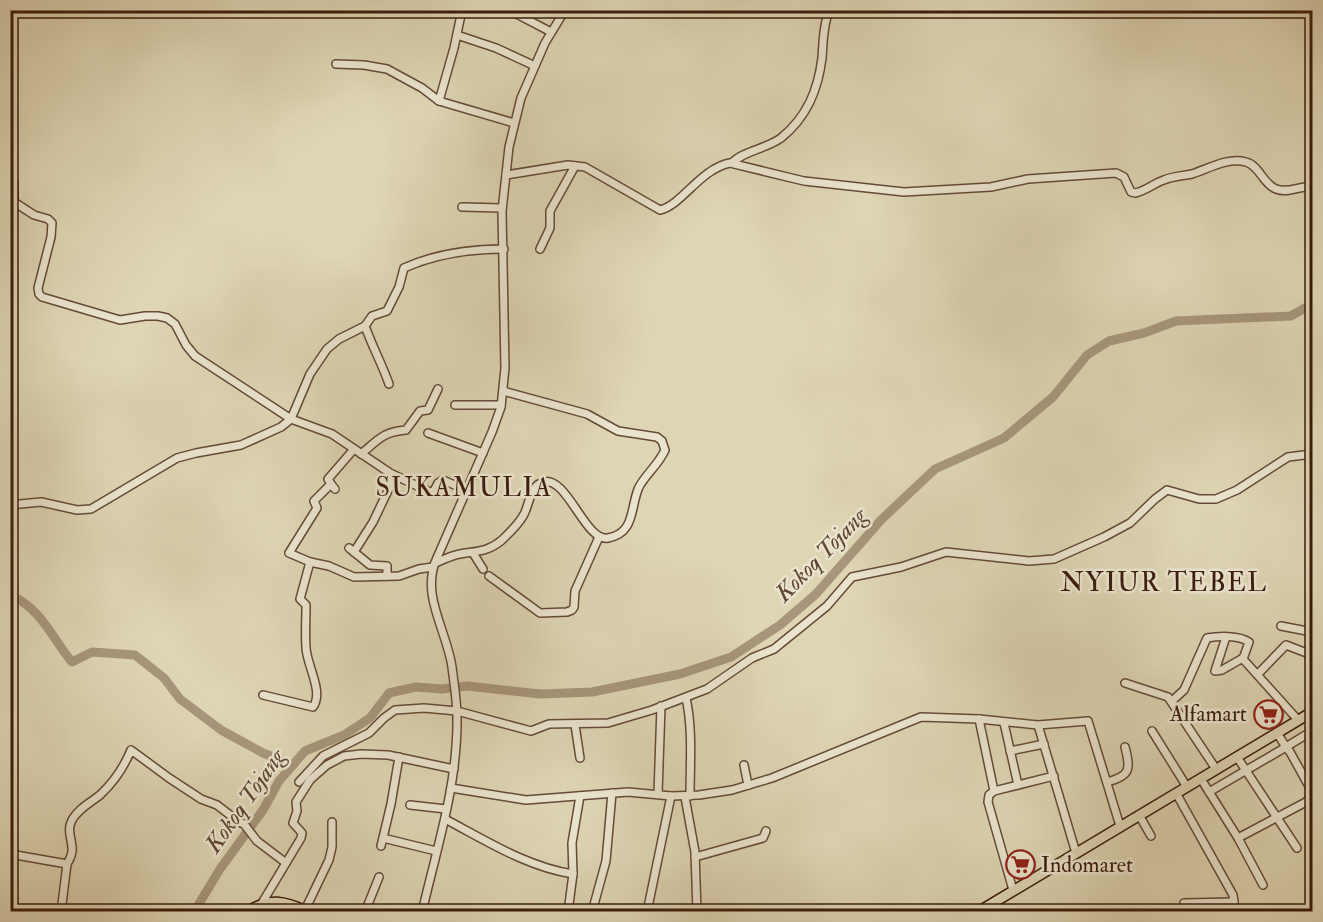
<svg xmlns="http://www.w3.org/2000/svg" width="1323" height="922" font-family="'IM FELL Double Pica',serif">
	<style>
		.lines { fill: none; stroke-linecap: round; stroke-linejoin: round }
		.river { stroke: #a7967b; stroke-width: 9 }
		.minor-casing { stroke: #644a37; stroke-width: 10 }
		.major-casing { stroke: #3b1c0d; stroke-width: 12 }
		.minor { stroke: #eae4ce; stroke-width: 7 }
		.major { stroke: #ded5b4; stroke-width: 9 }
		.labels { text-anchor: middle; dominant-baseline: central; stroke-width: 5; stroke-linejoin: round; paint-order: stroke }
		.poi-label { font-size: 22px; fill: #3b1c0d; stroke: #eae4ce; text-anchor: end }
		.water-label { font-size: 24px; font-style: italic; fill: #614734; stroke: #eae4ce }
		.quarter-label { font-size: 26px; letter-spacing: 1.5px; fill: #3b1c0d; stroke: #eae4ce }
	</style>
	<rect width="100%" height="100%" fill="#ded5b4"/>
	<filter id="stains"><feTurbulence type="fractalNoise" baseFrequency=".00333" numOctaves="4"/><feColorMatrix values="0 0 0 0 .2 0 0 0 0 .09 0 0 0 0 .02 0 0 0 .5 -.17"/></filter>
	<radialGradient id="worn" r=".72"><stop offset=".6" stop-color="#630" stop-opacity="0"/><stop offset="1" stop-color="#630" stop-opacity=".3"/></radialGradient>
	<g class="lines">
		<!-- river -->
		<g class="river">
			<path d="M10 595C41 608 52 638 72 662L92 652 135 655 164 678 180 699 221 730 263 753 293 765"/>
			<path d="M194 912 220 869 263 810 279 781 305 751 344 735 370 718 389 693 416 687 442 689 467 686 540 694 592 692 680 674 731 657 780 625 816 594 881 520 935 469 1004 438 1053 397 1087 355 1109 341 1144 333 1176 321 1291 316 1312 304"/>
		</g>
		<defs>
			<g id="minor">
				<path d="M509 10 551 32"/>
				<path d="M457 35 496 48 535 66"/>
				<path d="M336 64 364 65 387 69 422 88 439 101 514 123"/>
				<path d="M439 101 454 48 462 10"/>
				<path d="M732 163C743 151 766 149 781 138 807 117 818 90 822 58 823 44 823 30 827 17L822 10"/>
				<path d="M506 175 568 165 585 167 660 210C682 205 700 169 730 163L804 181 904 192 991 187 1028 179 1116 173 1124 177 1131 192 1135 193C1146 191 1154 183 1164 180 1173 176 1183 176 1192 174 1208 169 1227 157 1246 162 1259 165 1263 184 1276 189 1289 194 1300 185 1312 187"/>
				<path d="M10 176 14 183V202L34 215 48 219 52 223 51 237 38 288 39 294 42 297 120 320 145 316H158L167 318 175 324 186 345 195 356 291 419 332 434 390 473 430 492 434 491 438 483 443 480 466 490"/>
				<path d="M462 207 502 208"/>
				<path d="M540 249 550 228V211L575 166"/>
				<path d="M365 326C372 346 382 364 389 384"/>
				<path d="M455 405H501"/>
				<path d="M428 433 483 453"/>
				<path d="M361 454C379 439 383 432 406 430L420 411 428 410 438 389"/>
				<path d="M331 484 328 479 354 449"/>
				<path d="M10 505 41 502 77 510 91 509 177 458 196 453 241 445 281 427 291 419 310 374 327 349 339 339 365 326 372 316 387 311 399 287 404 268C435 254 469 249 504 249"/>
				<path d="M349 548 354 552 373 522 395 476"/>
				<path d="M354 552 370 565 387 566V576"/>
				<path d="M473 553 483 569"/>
				<path d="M310 562 329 566 354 577 399 576 419 569 433 567"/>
				<path d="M435 563C443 560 452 555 460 554 477 551 488 552 502 540 509 533 518 525 523 516 530 505 529 486 543 482 567 475 585 542 608 538 636 533 630 506 639 487 646 474 659 464 665 450L662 441 657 437 618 431 587 414 503 391"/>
				<path d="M489 576 540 613 567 612 572 610 574 607 575 591 599 537"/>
				<path d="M1281 626 1312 632"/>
				<path d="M1226 637 1215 671 1222 670 1243 658"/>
				<path d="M1258 674 1286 645 1312 655"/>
				<path d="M1125 683 1168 697 1216 769"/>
				<path d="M263 695 313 707C324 692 307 666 306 648 305 633 306 619 306 605L300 599 310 562 289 553 317 508 314 501 331 484 335 489"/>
				<path d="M686 698C693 730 690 763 690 796"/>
				<path d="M1172 701 1184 690 1207 638C1218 636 1239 635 1249 642L1243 659 1298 720"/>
				<path d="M1004 723 1018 785"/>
				<path d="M575 725 580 758"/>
				<path d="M1038 725 1076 853"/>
				<path d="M1152 731 1187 787"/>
				<path d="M1277 733 1286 747 1312 731"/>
				<path d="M1010 751 1044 744"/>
				<path d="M1237 757 1297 848"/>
				<path d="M744 765 748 785"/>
				<path d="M1201 779 1238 838 1263 885"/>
				<path d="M299 782 323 756 369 733 384 718 395 710 424 708 457 711 531 731 549 724 608 723 652 710 707 689 752 658 774 649 827 606 852 577 901 567 946 552 1029 561 1054 559 1104 537 1130 523 1155 499 1167 490 1199 499H1216L1237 490 1288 457 1312 454"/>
				<path d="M1107 782C1130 776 1131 770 1125 747"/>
				<path d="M451 788 526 800 628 792 671 796 699 795 732 790 772 778 921 717 979 719"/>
				<path d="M994 791 1054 776"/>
				<path d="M1209 792 1286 747 1290 752 1310 788 1311 796 1306 802 1238 838"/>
				<path d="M1176 793 1233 895 1234 902 1231 912"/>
				<path d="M658 794 661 706"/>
				<path d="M685 797 695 852 697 912"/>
				<path d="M410 805 446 809"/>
				<path d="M1139 815 1151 836"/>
				<path d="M445 819C485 840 527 867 573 874"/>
				<path d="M383 838 436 851"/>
				<path d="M381 846 391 804 399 757"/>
				<path d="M10 854 67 864 61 912"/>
				<path d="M695 857 763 838 766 831"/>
				<path d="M67 864C70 859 73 853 72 847 71 836 67 830 72 820 79 808 90 803 100 795 114 782 124 767 131 750L169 778 201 799 217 805 239 822 244 824 257 841 286 863"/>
				<path d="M1013 890 988 802 989 795 994 791 979 719 1038 725 1088 721 1120 826"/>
				<path d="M262 903 301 838 302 833 293 823 297 811 296 802 310 780 327 765 344 756 361 754 388 755 454 769"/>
				<path d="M1184 903 1234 902"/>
				<path d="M305 910 329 860 332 847V822"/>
				<path d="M365 912 379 877"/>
				<path d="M422 912C437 848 458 783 457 717 457 701 454 684 452 667 447 631 421 596 436 560L492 432 501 407 505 368 502 211 509 147 521 98 545 43 565 10"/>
				<path d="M568 912 573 874 572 843 580 796"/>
				<path d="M592 912 606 861 612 793"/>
				<path d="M647 912 671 796"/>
				<path d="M1128 912 1140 911"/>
			</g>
			<g id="major">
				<path d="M247 912C270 897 284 901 309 912"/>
				<path d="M978 912 1312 712"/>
			</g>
		</defs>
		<!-- minor casing -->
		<use href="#minor" class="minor-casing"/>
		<!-- major casing -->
		<use href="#major" class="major-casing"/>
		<!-- minor -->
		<use href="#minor" class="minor"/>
		<!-- major -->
		<use href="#major" class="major"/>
	</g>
	<!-- icons -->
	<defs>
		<symbol id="supermarket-ring" viewBox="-11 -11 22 22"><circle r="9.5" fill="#eae4ce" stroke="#8f2418" stroke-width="1.5"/><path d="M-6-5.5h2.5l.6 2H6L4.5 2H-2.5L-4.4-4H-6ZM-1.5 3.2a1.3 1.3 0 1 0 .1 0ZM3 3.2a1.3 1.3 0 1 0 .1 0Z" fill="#8f2418"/></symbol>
	</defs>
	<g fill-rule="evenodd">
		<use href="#supermarket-ring" x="1252" y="698" width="33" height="33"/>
		<use href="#supermarket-ring" x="1004" y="848" width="33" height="33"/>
	</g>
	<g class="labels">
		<!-- poi labels -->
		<g class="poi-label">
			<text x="1247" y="714">Alfamart</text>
			<text x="1041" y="865" text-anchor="start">Indomaret</text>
		</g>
		<!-- water labels -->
		<g class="water-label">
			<text transform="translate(821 555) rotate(-46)">Kokoq Tojang</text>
			<text transform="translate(245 801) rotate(-55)">Kokoq Tojang</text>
		</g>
		<!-- quarter labels -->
		<g class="quarter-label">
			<text x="464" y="488">SUKAMULIA</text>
			<text x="1164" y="583">NYIUR TEBEL</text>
		</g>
	</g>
	<!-- margin -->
	<rect width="1323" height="922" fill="none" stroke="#ded5b4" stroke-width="36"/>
	<rect x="12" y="12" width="1299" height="898" fill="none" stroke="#3b1c0d" stroke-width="3"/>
	<rect x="18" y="18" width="1287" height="886" fill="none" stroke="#3b1c0d" stroke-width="1.5"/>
	<rect width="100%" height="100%" filter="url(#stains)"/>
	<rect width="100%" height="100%" fill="url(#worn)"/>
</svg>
